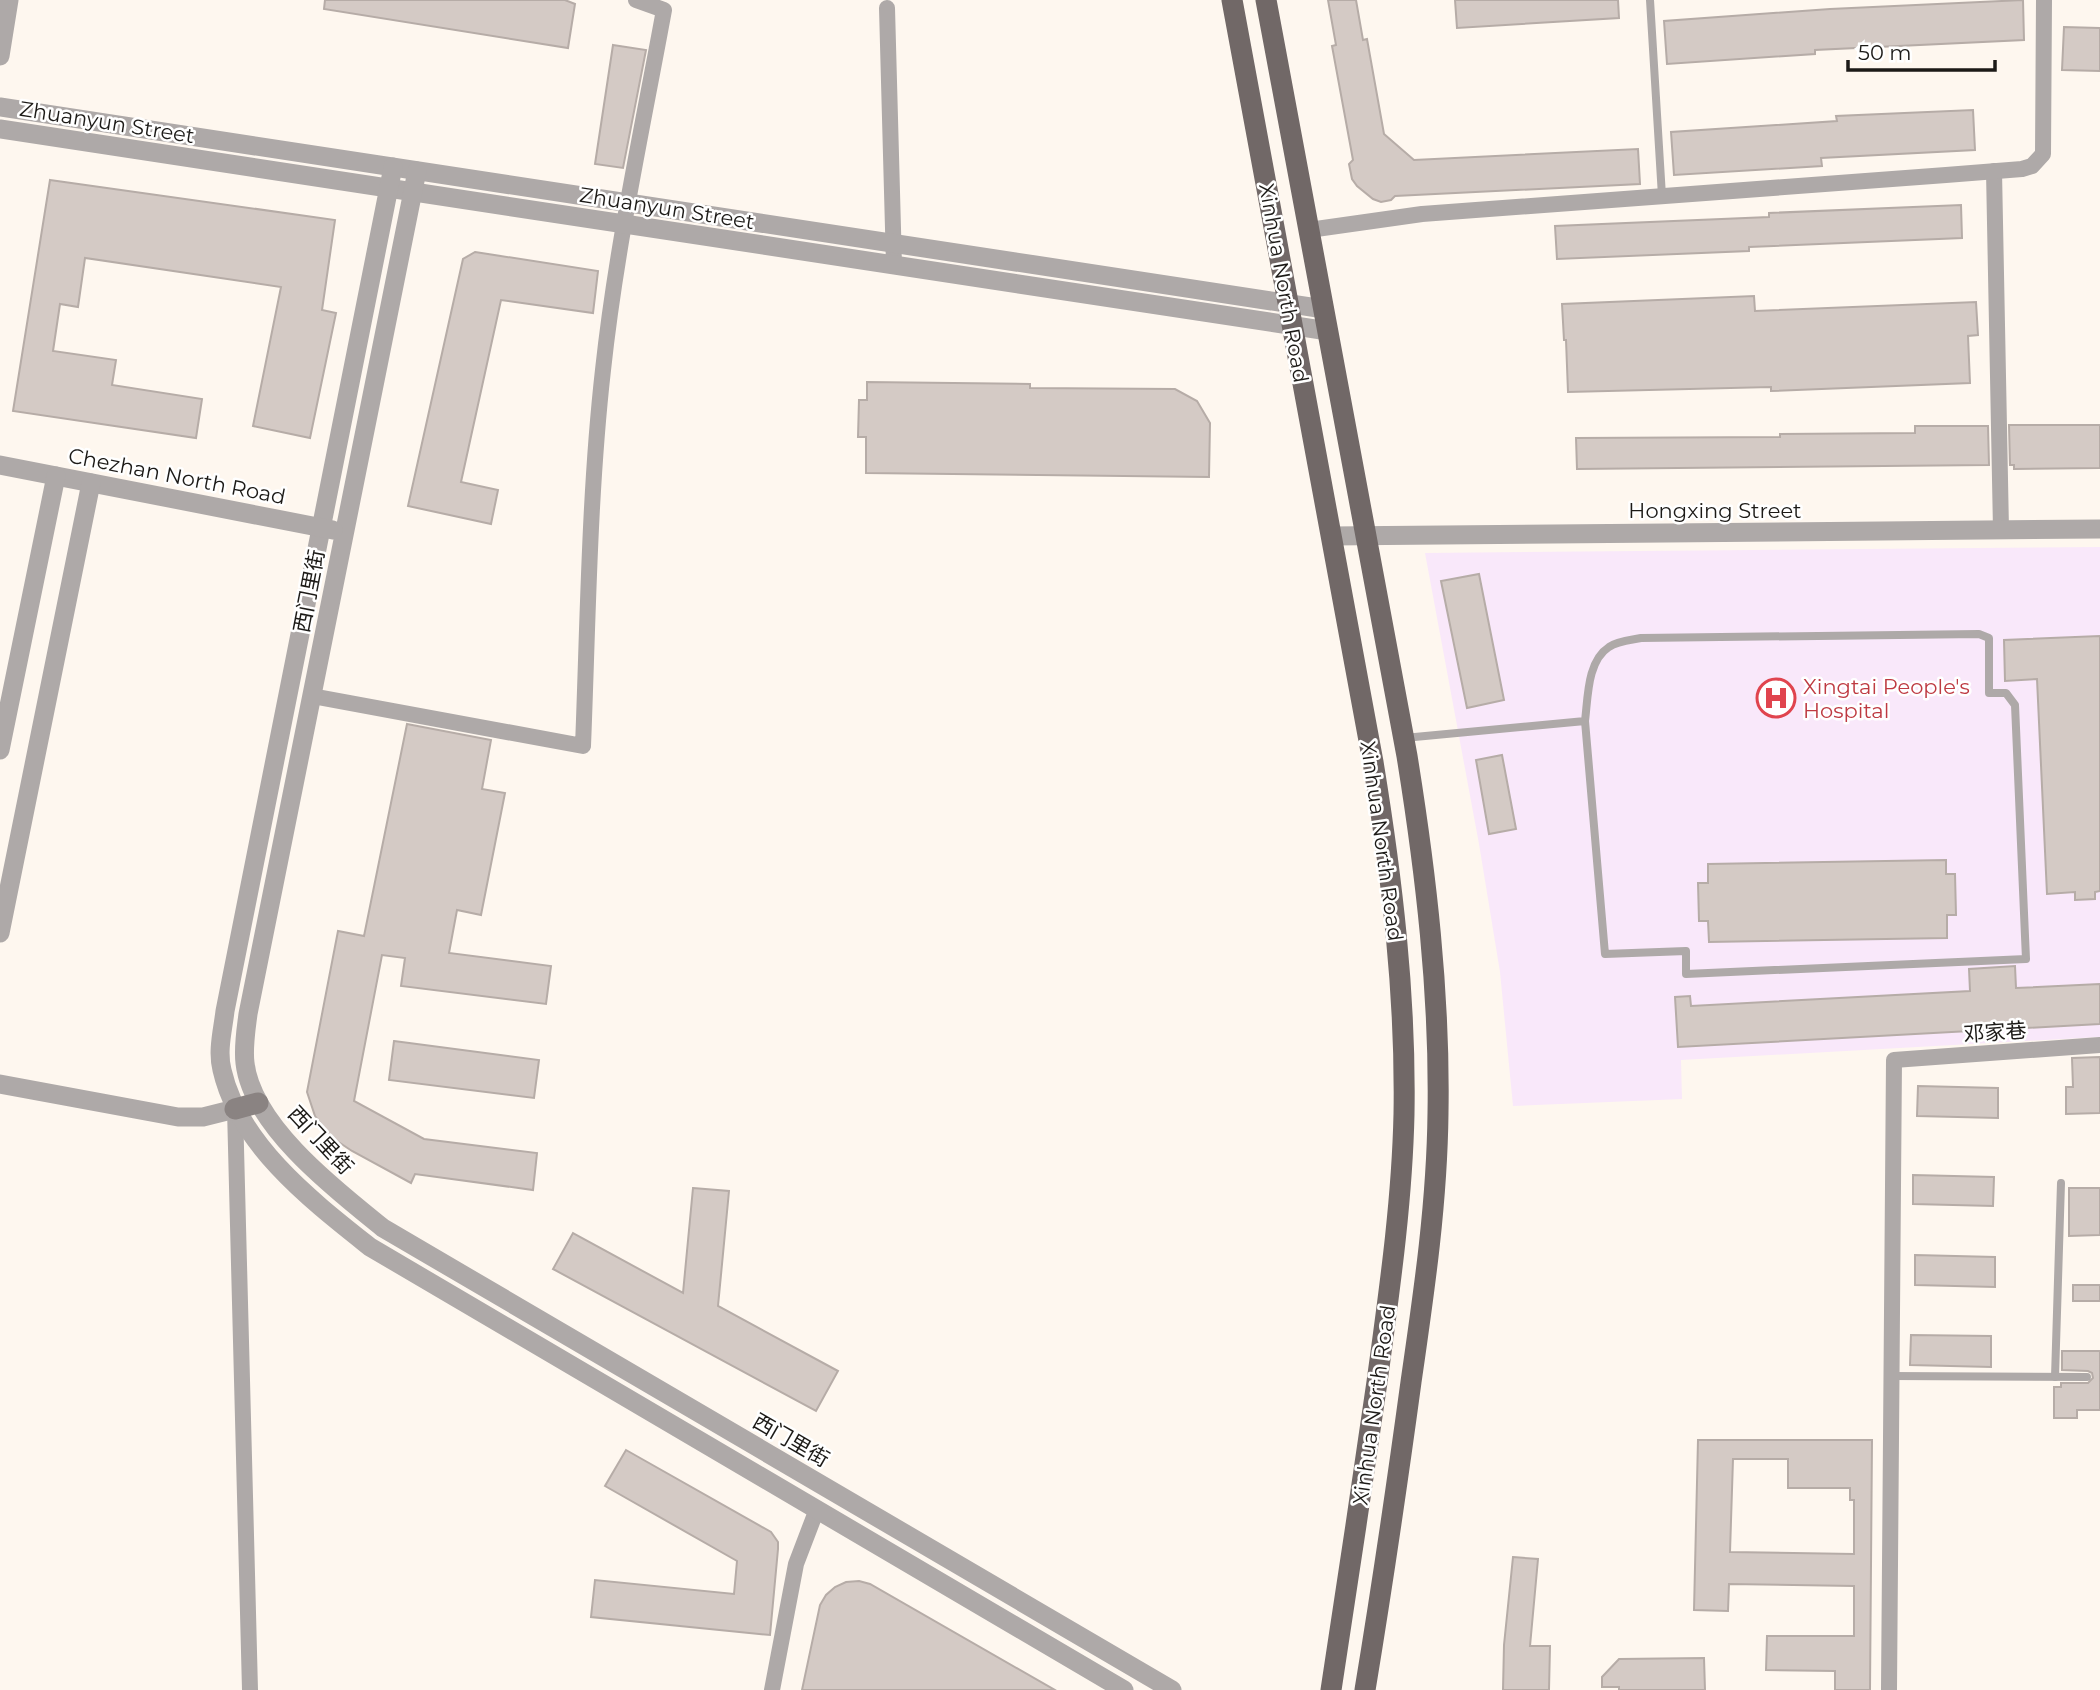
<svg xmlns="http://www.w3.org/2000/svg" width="2100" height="1690" font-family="Montserrat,'Noto Sans SC',sans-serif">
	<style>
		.medical { fill: #f9e8fa }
		.building { fill: #d4cac5; stroke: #b6aca7; stroke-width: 2; fill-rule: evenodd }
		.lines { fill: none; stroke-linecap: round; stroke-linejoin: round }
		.service { stroke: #aea9a8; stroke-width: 8 }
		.minor { stroke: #aea9a8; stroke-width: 16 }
		.tertiary { stroke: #aea9a8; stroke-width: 19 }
		.secondary { stroke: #8a8382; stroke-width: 21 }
		.primary { stroke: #716867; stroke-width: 21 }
		.labels { text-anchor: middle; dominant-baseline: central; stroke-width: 5; stroke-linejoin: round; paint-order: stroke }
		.street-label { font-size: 21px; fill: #1c1a17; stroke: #fff }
		.health-label { font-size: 21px; fill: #be3a42; stroke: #fff; text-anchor: start }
	</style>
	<rect width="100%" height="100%" fill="#fef7ef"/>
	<!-- medical -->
	<path class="medical" d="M2100 547V1037L1681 1060 1682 1099 1513 1106 1500 972 1479 844 1425 553Z"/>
	<!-- building -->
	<g class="building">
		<path d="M325 0H565L575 4 568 48 324 9Z"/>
		<path d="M1328 0H1356L1363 40 1367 39 1384 134 1414 160 1638 149 1640 184 1395 196 1391 200 1381 202 1373 199 1357 186 1352 179 1349 164 1353 160 1332 46 1336 45Z"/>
		<path d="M1455 0H1618L1619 18 1457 28Z"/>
		<path d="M2023 0 2024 40 1815 50V54L1667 64 1664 21 1830 9Z"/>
		<path d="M2064 27 2100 28V71L2062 70Z"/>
		<path d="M613 45 646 50 623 168 595 164Z"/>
		<path d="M1973 110 1975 150 1821 158 1822 166 1674 175 1671 132 1837 121 1836 116Z"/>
		<path d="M50 180 335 220 322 310 336 313 310 438 253 426 281 287 85 258 78 307 60 304 53 351 116 360 112 385 202 399 196 438 13 411Z"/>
		<path d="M1961 205 1962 238 1749 247V251L1557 259 1555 226 1769 217V213Z"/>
		<path d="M475 252 598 271 593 313 501 300 461 482 498 490 491 524 408 506 463 259Z"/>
		<path d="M1754 296 1755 311 1976 302 1978 335 1968 336 1970 383 1771 391V387L1568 392 1566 340H1564L1562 304Z"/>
		<path d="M867 382 1030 384V388L1175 389 1197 401 1210 423 1209 477 866 473V437H858L859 400H867Z"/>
		<path d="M2009 425H2100V468L2014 469V465H2010Z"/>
		<path d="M1915 426H1988L1989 465 1577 469 1576 438 1780 437V434L1915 433Z"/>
		<path d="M1479 574 1504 700 1467 708 1441 581Z"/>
		<path d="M2100 636V891L2095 892V899L2075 900V892L2047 894 2037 679 2005 681 2004 640Z"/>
		<path d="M407 724 491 740 482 789 505 793 481 915 457 910 449 953 551 966 546 1004 401 986 405 958 382 955 354 1101 424 1139 537 1153 533 1190 415 1174 411 1183 352 1151 331 1137 315 1116 307 1092 338 931 364 936Z"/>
		<path d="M1502 755 1516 829 1489 834 1476 760Z"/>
		<path d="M1946 860V874H1955L1956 915H1947V938L1709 942 1708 921H1699L1698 883H1708V864Z"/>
		<path d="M2015 966 2016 988 2100 984V1024L1678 1047 1675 997 1690 996 1691 1006 1970 991 1969 969Z"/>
		<path d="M394 1041 539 1060 534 1098 389 1080Z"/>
		<path d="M2100 1057V1113L2066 1114V1087H2073L2072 1058Z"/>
		<path d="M1918 1086 1998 1088V1118L1917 1116Z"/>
		<path d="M1913 1175 1994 1177 1993 1206 1913 1204Z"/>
		<path d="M693 1188 729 1191 718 1306 838 1371 816 1411 553 1269 573 1233 683 1293Z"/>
		<path d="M2069 1188H2100V1235L2069 1236Z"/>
		<path d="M1915 1255 1995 1257V1287L1915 1285Z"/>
		<rect x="2073" y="1285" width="27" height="16"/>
		<path d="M1911 1335 1991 1336V1367L1910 1365Z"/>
		<path d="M2062 1351H2100V1410H2077V1418H2054V1387H2061V1383H2088L2093 1378 2092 1373 2088 1371 2062 1370Z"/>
		<path d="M1698 1440H1872L1870 1690H1835V1671L1766 1670 1767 1636H1854V1586L1729 1584 1728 1611 1694 1610ZM1733 1459H1788V1488H1850V1500H1854V1554L1730 1552Z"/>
		<path d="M626 1450 771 1532 778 1542V1549L770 1635 591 1617 595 1580 734 1594 737 1561 605 1486Z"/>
		<path d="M1513 1557 1538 1559 1530 1646H1550L1549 1690H1503L1504 1645Z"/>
		<path d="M859 1581 870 1584 1055 1690H802L820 1605 826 1595 835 1587 846 1582Z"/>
		<path d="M1704 1658 1705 1690H1619V1687H1602V1677L1619 1659Z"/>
	</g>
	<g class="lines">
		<!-- service -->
		<g class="service">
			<path d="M1650 0 1662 196"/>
			<path d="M1404 738 1585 721 1605 954 1686 951V974L2026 959 2015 705 2006 693H1989V638L1979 634 1641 638C1631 640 1617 641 1609 647 1587 661 1588 698 1585 721"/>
			<path d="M1891 1376 2087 1377"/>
			<path d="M2055 1377 2061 1183"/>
		</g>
		<!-- minor -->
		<g class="minor">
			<path d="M887 8 894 265"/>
			<path d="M1994 171 2001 530"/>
			<path d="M1309 230 1422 214 1946 175 2022 169 2032 166 2043 154 2044 0"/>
			<path d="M312 696 583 746C588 621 589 495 603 370 616 249 642 130 664 10L636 0"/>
			<path d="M235 1109 250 1690"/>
			<path d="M772 1690 796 1564 817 1509"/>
			<path d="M1889 1690 1894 1060 2100 1045"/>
		</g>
		<!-- tertiary -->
		<g class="tertiary">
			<path d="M0 56 9 0"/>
			<path d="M0 107 1324 309"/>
			<path d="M0 129 1328 331"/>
			<path d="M393 167 225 1011C223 1029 217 1051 222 1070 239 1145 312 1201 370 1247L1124 1690"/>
			<path d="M417 171 248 1014C246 1030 243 1047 245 1063 252 1126 337 1191 383 1228L1172 1690"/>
			<path d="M0 465 333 530"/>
			<path d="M1331 536 2100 529"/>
			<path d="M0 750 56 476"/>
			<path d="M0 933 91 483"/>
			<path d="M0 1084 178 1117H203L235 1109"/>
		</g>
		<!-- secondary -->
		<path class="secondary" d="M235 1109 258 1103"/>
		<!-- primary -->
		<g class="primary">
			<path d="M1232 0 1373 762C1392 878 1406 996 1404 1114 1402 1204 1389 1293 1377 1382 1362 1485 1347 1587 1331 1690"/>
			<path d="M1266 0 1407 756C1426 874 1440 994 1438 1113 1437 1204 1424 1292 1411 1382 1397 1485 1382 1587 1365 1690"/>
		</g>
	</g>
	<!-- icons -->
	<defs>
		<symbol id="hospital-ring" viewBox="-11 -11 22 22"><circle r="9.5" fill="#fff" stroke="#e0444e" stroke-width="1.5"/><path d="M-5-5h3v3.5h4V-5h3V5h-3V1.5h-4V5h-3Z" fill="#e0444e"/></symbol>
	</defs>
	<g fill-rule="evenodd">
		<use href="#hospital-ring" x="1754" y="676" width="44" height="44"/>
	</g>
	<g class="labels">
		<!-- street labels -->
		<g class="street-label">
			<text transform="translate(107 122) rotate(9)">Zhuanyun Street</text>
			<text transform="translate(667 208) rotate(9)">Zhuanyun Street</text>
			<text transform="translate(1284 283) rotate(80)">Xinhua North Road</text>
			<text transform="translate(177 476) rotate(11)">Chezhan North Road</text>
			<text x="1715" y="510">Hongxing Street</text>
			<text transform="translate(309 591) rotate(-79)">西门里街</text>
			<text transform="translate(1382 841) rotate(82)">Xinhua North Road</text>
			<text transform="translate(1995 1032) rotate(-4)">邓家巷</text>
			<text transform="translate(321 1140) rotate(47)">西门里街</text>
			<text transform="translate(1374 1405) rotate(-82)">Xinhua North Road</text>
			<text transform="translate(791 1440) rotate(30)">西门里街</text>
		</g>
		<!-- health labels -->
		<g class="health-label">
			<text x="1803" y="686">Xingtai People's<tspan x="1803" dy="24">Hospital</tspan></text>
		</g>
	</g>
	<!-- scale -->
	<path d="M1848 60v10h147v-10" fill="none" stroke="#1c1a17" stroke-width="3.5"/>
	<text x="1858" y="60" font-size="21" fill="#1c1a17" stroke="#ffffff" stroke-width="5" paint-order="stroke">50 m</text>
</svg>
